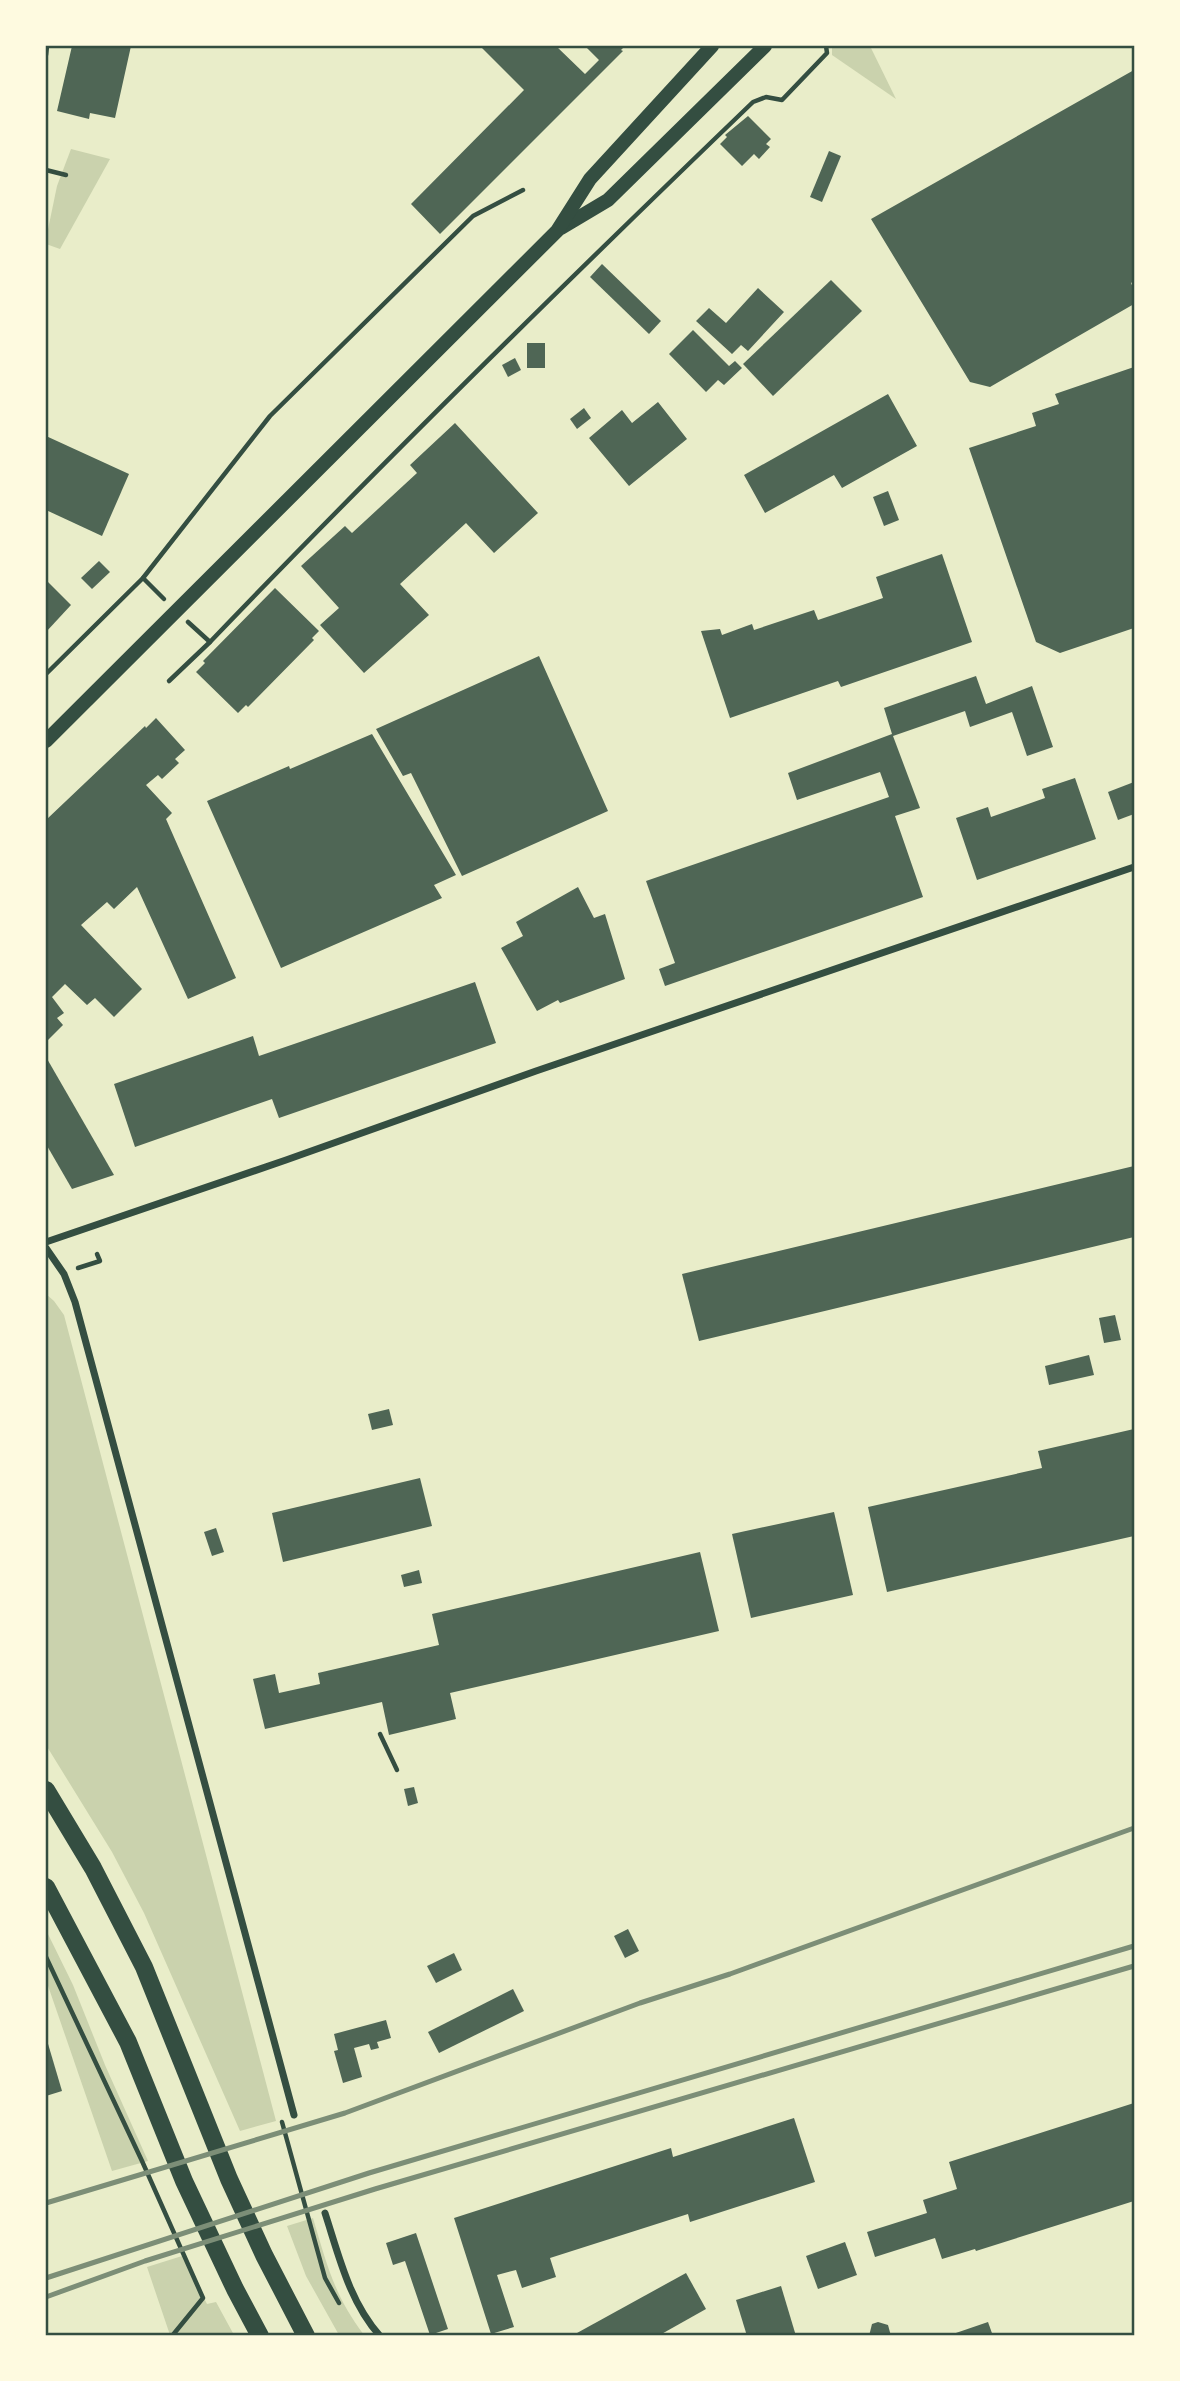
<svg xmlns="http://www.w3.org/2000/svg" width="1180" height="2381" font-family="'PT Sans Narrow',sans-serif">
	<style>
		.green { fill: #cad2ad }
		.building { fill: #4f6655 }
		.lines { fill: none; stroke-linecap: round; stroke-linejoin: round }
		.path { stroke: #344e41; stroke-width: 4.5 }
		.minor { stroke: #344e41; stroke-width: 7 }
		.secondary { stroke: #344e41; stroke-width: 14 }
		.trunk { stroke: #344e41; stroke-width: 18 }
		.rail { stroke: #7c8e77; stroke-width: 5 }
		.neatline { fill: none; stroke: #344e41; stroke-width: 2.5 }
	</style>
	<rect width="100%" height="100%" fill="#e9edc9"/>
	<!-- green -->
	<g class="green">
		<path d="M832 46H870L896 99 832 55Z"/>
		<path d="M71 149 110 159 60 249 46 244V239L57 186Z"/>
		<path d="M46 1294 54 1301 64 1315 276 2121 240 2131 144 1913 112 1852 46 1745Z"/>
		<path d="M46 1930 73 1985 105 2065 148 2161 112 2171 46 1980Z"/>
		<path d="M313 2218C327 2265 334 2295 364 2335H339L306 2276 287 2226Z"/>
		<path d="M182 2256 207 2304 216 2302 234 2335H170L147 2267Z"/>
	</g>
	<!-- building -->
	<g class="building">
		<path d="M72 46H131L115 118 90 113 89 119 57 111Z"/>
		<path d="M480 46H556L585 74 599 60 585 46H625L621 50 623 51 440 234 411 204 524 90Z"/>
		<path d="M1134 70V281L1131 283 1134 290V304L990 387 970 382 871 219Z"/>
		<path d="M748 116 771 139 766 144 770 147 759 159 754 154 742 166 720 144 727 137 725 135Z"/>
		<path d="M829 151 841 156 822 202 810 197Z"/>
		<path d="M602 264 661 321 649 334 590 277Z"/>
		<path d="M831 280 862 311 773 396 743 364Z"/>
		<path d="M758 288 784 312 748 351 741 345 732 354 696 321 709 308 726 323Z"/>
		<path d="M693 330 729 366 735 361 742 368 724 385 718 380 706 392 669 354Z"/>
		<rect x="527" y="343" width="18" height="25"/>
		<path d="M515 358 521 370 508 377 502 365Z"/>
		<path d="M1134 367V628L1060 653 1036 642 969 448 1036 426 1032 413 1059 404 1055 394Z"/>
		<path d="M888 394 917 446 842 488 834 475 765 513 744 475Z"/>
		<path d="M658 402 687 439 629 486 589 438 622 410 632 423Z"/>
		<path d="M584 408 591 418 577 429 570 419Z"/>
		<path d="M455 423 538 513 494 553 466 523 400 584 429 615 364 673 320 625 339 608 301 566 345 526 352 533 417 473 410 465Z"/>
		<path d="M46 436 129 474 102 536 46 510Z"/>
		<path d="M888 491 899 520 884 526 873 497Z"/>
		<path d="M942 554 972 642 841 687 838 681 730 718 701 631 720 629 722 635 752 624 754 630 814 610 818 620 883 598 876 577Z"/>
		<path d="M99 561 110 572 92 589 81 578Z"/>
		<path d="M46 580 71 605 46 632Z"/>
		<path d="M275 588 319 631 312 638 314 640 248 707 246 705 238 713 196 672 205 663 203 661Z"/>
		<path d="M539 656 608 811 462 876 411 773 403 776 376 729Z"/>
		<path d="M976 676 986 704 1032 686 1053 747 1027 756 1012 712 970 727 965 711 893 736 920 808 895 816 923 897 665 986 659 969 675 963 646 881 889 797 880 772 797 800 788 773 892 734 884 708Z"/>
		<path d="M156 718 185 750 175 759 179 763 162 779 158 775 146 785 172 813 166 819 236 978 188 999 137 887 114 909 107 902 81 925 142 989 114 1017 95 998 87 1005 65 984 52 997 64 1013 57 1018 63 1025 46 1042V820L145 726 146 728Z"/>
		<path d="M372 734 456 875 434 885 442 898 281 968 207 801 289 766 290 769Z"/>
		<path d="M1075 778 1096 839 977 880 956 818 988 807 991 817 1045 798 1042 789Z"/>
		<path d="M1134 782V814L1118 820 1108 792Z"/>
		<path d="M578 887 594 918 605 914 625 979 560 1003 558 1000 537 1011 501 948 523 936 516 922Z"/>
		<path d="M475 982 496 1043 279 1118 272 1099 135 1147 114 1084 253 1036 259 1056Z"/>
		<path d="M46 1057 91 1135 114 1175 72 1189 46 1144Z"/>
		<path d="M1134 1166V1237L699 1341 682 1274Z"/>
		<path d="M1115 1315 1121 1340 1104 1343 1099 1318Z"/>
		<path d="M1089 1355 1094 1375 1049 1385 1045 1366Z"/>
		<path d="M389 1409 393 1425 372 1430 368 1414Z"/>
		<path d="M1134 1429V1536L887 1592 868 1507 1042 1468 1038 1451Z"/>
		<path d="M420 1478 432 1526 283 1562 272 1513Z"/>
		<path d="M834 1512 853 1595 751 1618 732 1534Z"/>
		<path d="M216 1528 224 1552 212 1556 204 1532Z"/>
		<path d="M700 1552 719 1631 450 1693 456 1719 389 1735 382 1702 265 1729 253 1679 275 1674 279 1693 320 1684 318 1673 439 1645 432 1614Z"/>
		<path d="M419 1570 422 1583 404 1587 401 1575Z"/>
		<path d="M414 1787 418 1803 408 1806 404 1789Z"/>
		<path d="M628 1929 639 1951 625 1958 614 1936Z"/>
		<path d="M454 1953 462 1970 436 1983 427 1966Z"/>
		<path d="M513 1989 524 2011 439 2053 428 2032Z"/>
		<path d="M386 2020 391 2038 377 2042 379 2048 371 2050 369 2044 354 2048 362 2077 343 2083 334 2051 338 2050 334 2034Z"/>
		<path d="M46 2037 62 2091 46 2096Z"/>
		<path d="M1134 2103V2201L976 2251 975 2249 942 2259 935 2238 875 2257 867 2232 927 2213 923 2200 957 2189 949 2162Z"/>
		<path d="M794 2118 815 2182 690 2222 688 2214 550 2258 556 2277 522 2288 516 2270 497 2275 514 2327 491 2334 454 2218 671 2148 673 2157Z"/>
		<path d="M416 2233 448 2329 430 2335 405 2261 393 2265 386 2243Z"/>
		<path d="M845 2242 857 2275 818 2289 806 2256Z"/>
		<path d="M686 2273 706 2309 658 2336H578L577 2333Z"/>
		<path d="M781 2286 796 2336H747L736 2300Z"/>
		<path d="M878 2322 888 2325 891 2336H869L872 2324Z"/>
		<path d="M988 2322 993 2336H950V2335Z"/>
	</g>
	<g class="lines">
		<!-- path -->
		<g class="path">
			<path d="M46 55 47 46"/>
			<path d="M46 170 66 175"/>
			<path d="M143 578 164 599"/>
			<path d="M188 622 210 642C386 458 569 279 753 102L766 97 782 100 827 53 826 46"/>
			<path d="M46 674 143 578 270 416 473 216 523 190"/>
			<path d="M169 681 210 642"/>
			<path d="M78 1268 100 1261 97 1254"/>
			<path d="M380 1734 397 1770"/>
			<path d="M46 1957 142 2161 203 2298 172 2336"/>
			<path d="M282 2122 325 2278 339 2303"/>
		</g>
		<!-- minor -->
		<g class="minor">
			<path d="M46 1242 286 1160 536 1071 1134 867"/>
			<path d="M46 1248 64 1274 75 1302 294 2115"/>
			<path d="M325 2213C339 2256 349 2301 380 2336"/>
		</g>
		<!-- secondary -->
		<g class="secondary">
			<path d="M561 228 608 200 765 46"/>
			<path d="M46 741 557 231 590 179 712 46"/>
		</g>
		<!-- trunk -->
		<g class="trunk">
			<path d="M46 1790 93 1868 144 1967 229 2179 264 2255 306 2336"/>
			<path d="M46 1887 128 2042 184 2181 235 2289 260 2336"/>
		</g>
		<!-- rail -->
		<g class="rail">
			<path d="M46 2203 345 2113 640 2003 730 1974 1134 1828"/>
			<path d="M46 2278 369 2173 1134 1946"/>
			<path d="M46 2297 145 2261 375 2189 1134 1966"/>
		</g>
	</g>
	<!-- border -->
	<rect width="1180" height="2381" fill="none" stroke="#fefae0" stroke-width="94"/>
	<rect x="47" y="47" width="1086" height="2287" class="neatline"/>
</svg>
